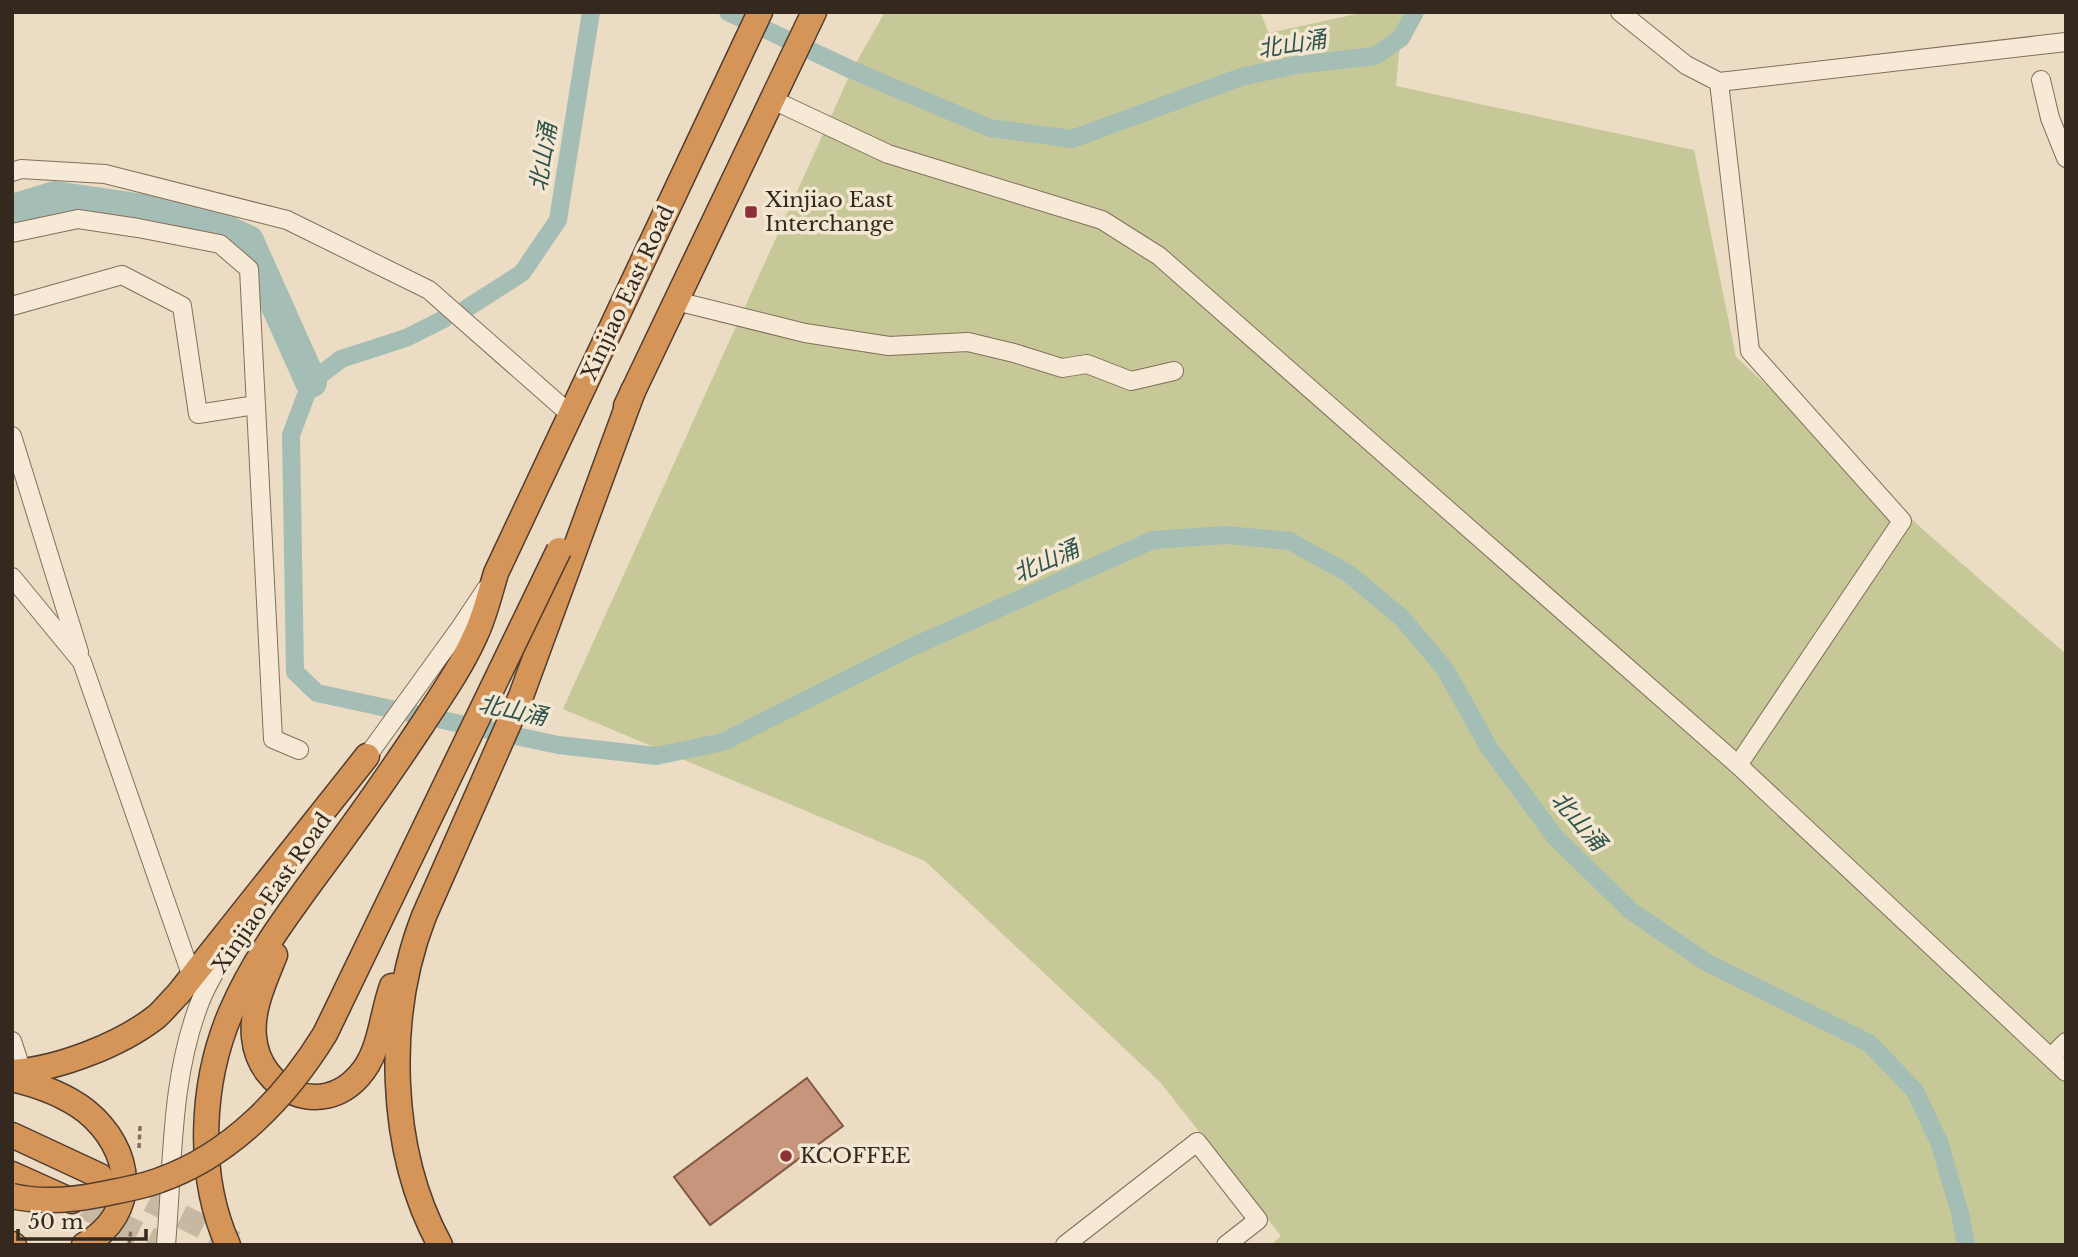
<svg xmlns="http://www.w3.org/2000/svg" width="2078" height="1257" font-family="'Libre Baskerville','Noto Sans SC',serif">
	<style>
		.green { fill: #c6c898 }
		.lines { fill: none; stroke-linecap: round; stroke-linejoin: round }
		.canal { stroke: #a5beb5; stroke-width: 18 }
		.river { stroke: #a5beb5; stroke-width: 32 }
		.building { fill: #c7957c; stroke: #815743; stroke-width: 2 }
		.highway-tunnel { stroke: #c7b8a2; stroke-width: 24; stroke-dasharray: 24 12; stroke-linecap: butt }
		.minor-casing { stroke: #846e5b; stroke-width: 20 }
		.highway-casing { stroke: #523d2f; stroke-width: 27 }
		.path { stroke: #846e5b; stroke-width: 3.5; stroke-dasharray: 5 3.5; stroke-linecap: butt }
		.minor { stroke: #f6ead6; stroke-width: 18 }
		.highway { stroke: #d59559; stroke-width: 24 }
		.highway-bridge-casing { stroke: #523d2f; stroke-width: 27; stroke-linecap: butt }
		.highway-bridge { stroke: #d59559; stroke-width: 24 }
		.poi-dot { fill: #8f2f37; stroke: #f3e7d2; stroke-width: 2.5 }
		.labels { text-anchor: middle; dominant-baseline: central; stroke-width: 7; stroke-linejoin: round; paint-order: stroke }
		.poi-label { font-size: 21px; fill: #35281e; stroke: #f3e7d2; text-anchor: start }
		.street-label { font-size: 21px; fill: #35281e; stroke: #f3e7d2 }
		.water-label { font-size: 23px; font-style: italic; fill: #2f544e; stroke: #f3e7d2 }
	</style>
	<rect width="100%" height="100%" fill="#ebdcc3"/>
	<!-- green -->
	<path class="green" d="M885 12H1260L1269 33 1366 12H1403L1396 86 1694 150 1736 357 1929 535 2066 654V1245H1271L1281 1236 1160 1082 925 861 563 709 852 70Z"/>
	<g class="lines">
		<!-- canal -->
		<g class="canal">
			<path d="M728 12 852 70 990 128 1072 139 1241 77 1296 65 1375 56 1401 38 1415 12"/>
			<path d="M464 310 522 273 558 220 591 12"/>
			<path d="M444 319 406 338 341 359 311 382 291 435 295 672 317 693 558 745 656 756 723 742 912 647 1153 540 1226 535 1290 541 1349 574 1401 617 1445 669 1488 746 1555 837 1631 911 1706 962 1869 1043 1915 1091 1939 1142 1960 1213 1966 1245"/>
		</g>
		<!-- river -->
		<path class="river" d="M12 210 55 197 198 218 248 241 311 382"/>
	</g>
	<!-- building -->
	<path class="building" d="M807 1078 843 1126 710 1225 674 1177Z"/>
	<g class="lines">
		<!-- highway-tunnel -->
		<g class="highway-tunnel">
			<path d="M117 1184 237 1244"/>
			<path d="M84 1207 162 1245"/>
		</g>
		<defs>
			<g id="minor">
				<path d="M1620 12 1686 65 1719 82 2066 42"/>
				<path d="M2041 80 2050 118 2066 158"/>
				<path d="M1719 82 1750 351 1902 521 1738 765"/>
				<path d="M773 100 888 154 1102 220 1159 256 1738 765 2066 1072"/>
				<path d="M12 172 21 169 105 174 287 220 429 290 571 415"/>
				<path d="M12 233 78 219 138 228 220 244 249 269 273 739 299 750"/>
				<path d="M676 301 805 333 889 346 968 342 1014 353 1062 368 1087 364 1131 381 1174 371"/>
				<path d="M12 306 122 275 182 306 198 414 256 405"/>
				<path d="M12 436 79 652"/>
				<path d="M12 577 82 662 192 977"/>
				<path d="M360 766 460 628 486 589"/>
				<path d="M12 1041 22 1071"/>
				<path d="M2051 1057 2066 1042"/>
				<path d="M166 1245C173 1164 170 1079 200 1002 210 976 228 950 244 928"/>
				<path d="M1065 1245 1197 1142 1258 1220 1226 1245"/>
			</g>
			<g id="highway">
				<path d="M626 406 814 12"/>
				<path d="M275 955C265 980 251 1009 254 1037 259 1091 321 1119 359 1076 381 1052 381 1016 392 986"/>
				<path d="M12 1072C58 1069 120 1045 156 1017 164 1010 171 1001 179 993L367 756"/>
				<path d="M12 1079C38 1085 64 1094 86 1111 133 1149 141 1213 84 1245"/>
				<path d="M12 1135 100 1176"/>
				<path d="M12 1174 72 1201"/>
				<path d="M12 1244 14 1245"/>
				<path d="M228 1245C196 1174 201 1082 231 1012 251 965 282 922 312 881 350 830 387 778 422 725 441 696 462 666 476 634 485 615 490 593 496 573L760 12"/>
				<path d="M440 1245C388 1150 385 1016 424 916L521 696 633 391"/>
			</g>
		</defs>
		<!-- minor casing -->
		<use href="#minor" class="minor-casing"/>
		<!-- highway casing -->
		<use href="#highway" class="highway-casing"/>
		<!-- path -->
		<g class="path">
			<path d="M139 1148 140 1126"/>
			<path d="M129 1245 131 1229"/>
		</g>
		<!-- minor -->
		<use href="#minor" class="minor"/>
		<!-- highway -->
		<use href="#highway" class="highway"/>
		<defs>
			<path id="highway-bridge" d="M12 1196C41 1203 74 1200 103 1194 122 1190 142 1187 160 1180 231 1155 287 1096 325 1034L559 550"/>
		</defs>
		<!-- highway-bridge casing -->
		<use href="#highway-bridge" class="highway-bridge-casing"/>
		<!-- highway-bridge -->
		<use href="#highway-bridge" class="highway-bridge"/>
	</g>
	<!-- markers -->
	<g class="poi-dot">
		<rect x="744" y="205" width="14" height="14" rx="3.5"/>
		<circle cx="786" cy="1156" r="7"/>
	</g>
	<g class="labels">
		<!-- poi labels -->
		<g class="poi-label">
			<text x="765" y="200">Xinjiao East<tspan x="765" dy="24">Interchange</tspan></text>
			<text x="800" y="1156">KCOFFEE</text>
		</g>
		<!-- street labels -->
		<g class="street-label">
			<text transform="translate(628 293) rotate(-65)">Xinjiao East Road</text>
			<text transform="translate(272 893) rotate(-55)">Xinjiao East Road</text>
		</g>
		<!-- water labels -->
		<g class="water-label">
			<text transform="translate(1292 44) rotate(-9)">北山涌</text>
			<text transform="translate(543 157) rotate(-81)">北山涌</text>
			<text transform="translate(1046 561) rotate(-24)">北山涌</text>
			<text transform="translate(513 710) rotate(12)">北山涌</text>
			<text transform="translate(1579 821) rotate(49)">北山涌</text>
		</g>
	</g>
	<!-- border -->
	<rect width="2078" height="1257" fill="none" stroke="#35281e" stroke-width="28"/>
	<!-- scale -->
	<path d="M18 1229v10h128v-10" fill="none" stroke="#35281e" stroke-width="3.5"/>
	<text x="28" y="1229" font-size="21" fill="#35281e" stroke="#f3e7d2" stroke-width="5" paint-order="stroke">50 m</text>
</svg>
